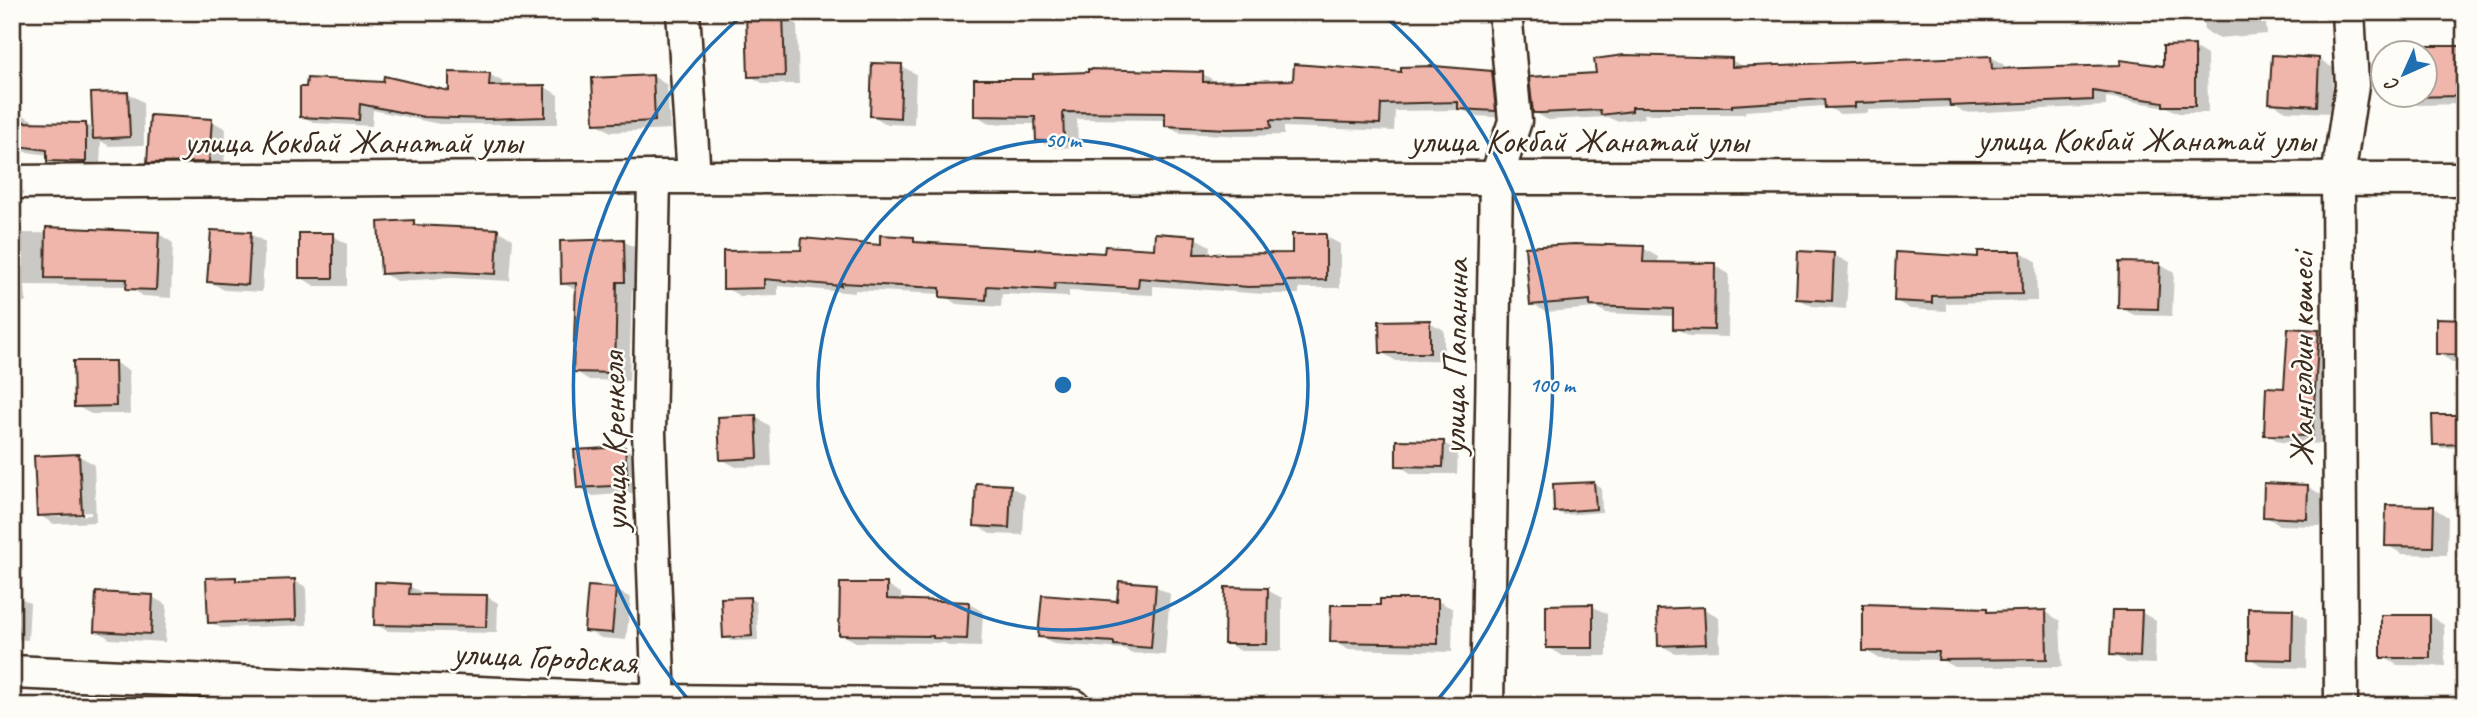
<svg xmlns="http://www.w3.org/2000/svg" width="2477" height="718" font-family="Caveat,sans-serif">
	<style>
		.shadow { fill: #0003; fill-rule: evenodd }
		.building { fill: #f0b6ac; stroke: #3b2a1e; stroke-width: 2 }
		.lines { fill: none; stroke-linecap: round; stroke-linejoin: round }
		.minor-casing { stroke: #3b2a1e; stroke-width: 37 }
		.minor { stroke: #fdfcf7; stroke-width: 32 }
		.ring { fill: none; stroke: #1f6fb2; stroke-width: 3.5 }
		.labels { text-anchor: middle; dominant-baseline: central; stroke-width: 5; stroke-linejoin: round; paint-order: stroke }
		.street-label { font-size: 35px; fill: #3b2a1e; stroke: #fdfcf7 }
		.centre { fill: #1f6fb2; stroke: #fdfcf7; stroke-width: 3.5 }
		.ring-label { font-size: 21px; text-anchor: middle; font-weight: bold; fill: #1f6fb2; stroke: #fdfcf7; stroke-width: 5; stroke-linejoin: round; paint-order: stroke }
	</style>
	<rect width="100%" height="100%" fill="#fdfcf7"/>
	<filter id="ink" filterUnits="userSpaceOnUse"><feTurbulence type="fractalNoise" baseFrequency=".0143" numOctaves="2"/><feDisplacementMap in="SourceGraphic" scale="14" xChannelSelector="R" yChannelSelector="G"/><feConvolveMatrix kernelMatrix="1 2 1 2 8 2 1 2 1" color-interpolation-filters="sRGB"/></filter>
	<g filter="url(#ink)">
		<!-- shadow -->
		<g class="shadow">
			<path d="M2075 12H2129V20L2090 21Z"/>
			<path d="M2202 12H2265L2267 34 2218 38 2204 30Z"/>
			<path d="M2411 12H2440L2418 17Z"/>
			<path d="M783 15 797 24 799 84H764L750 76Z"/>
			<path d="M2194 47 2207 55 2208 113H2178L2167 107 2106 97V106L1965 113 1954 107 1868 110V113L1840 114 1825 106 1745 111V114H1644L1645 118 1616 121 1607 117 1548 120 1534 112 1597 74 1731 60 1745 67 1991 57 2004 65V70L2165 68Z"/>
			<path d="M2464 47 2465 104 2418 105 2403 96 2424 94V52H2402V48Z"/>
			<path d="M2319 59 2333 68 2331 113 2286 111 2271 102Z"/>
			<path d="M901 66 916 74 914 125 886 124 872 115Z"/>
			<path d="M1403 73H1491L1506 81 1509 118 1474 116 1463 110 1395 111 1394 131 1284 127V135L1243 136 1181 133 1166 125 1167 120 1077 119 1078 147 1052 148 1038 140 1037 124H990L976 115 1035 80 1203 74 1217 82H1295Z"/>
			<path d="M489 74 503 82 502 87H545L558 95V124H439L373 110 372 126 315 123 302 116V88L451 93Z"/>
			<path d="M653 76 667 85 670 129 611 132 596 123Z"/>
			<path d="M128 93 143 102 144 145 109 146 101 141 100 169H64L49 160V155L12 150V111L19 113 34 121V124H86L94 129Z"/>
			<path d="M212 121 226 129 224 170H163L149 162Z"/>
			<path d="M413 222 422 227 498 231 513 239 510 281 452 278 397 281 382 273Z"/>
			<path d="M12 233 159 234 173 243 171 298 143 296 128 286 25 285 26 302 12 303Z"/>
			<path d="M250 234 265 242 262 292 224 290 209 281Z"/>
			<path d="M332 235 347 244V286H315L300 277Z"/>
			<path d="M1325 236 1340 244V288H1299V294H1264L1153 286V295L1069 291V297L1002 294 1001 307 956 304 942 294 855 290V293L778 286V295L740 296 725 288 803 251 881 247 913 239 923 244 1106 255 1156 251 1195 238 1210 246 1209 255H1294Z"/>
			<path d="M623 241 638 249 639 290H632L629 381 589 380 575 371 577 291 563 283Z"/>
			<path d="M1643 248 1658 257V264L1714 265 1729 274 1728 337 1690 336 1675 328V316L1606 313 1597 308 1546 312 1532 304Z"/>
			<path d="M2021 252 2036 261 2037 301 1946 303V311L1910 309 1895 300 1980 258Z"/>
			<path d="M1834 255 1849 263 1846 309 1812 306 1797 298Z"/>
			<path d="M2159 264 2174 273 2172 316 2134 315 2119 307Z"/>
			<path d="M2465 320V362H2452L2438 353Z"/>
			<path d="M1429 322 1444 330V360L1396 361 1381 352Z"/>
			<path d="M2318 332 2333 340 2326 444 2280 442 2266 434 2285 390Z"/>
			<path d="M114 362 129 371 130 414H91L76 406Z"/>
			<path d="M2464 416 2465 447 2442 448 2434 444Z"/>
			<path d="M756 417 770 426 772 466 736 467 721 459Z"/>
			<path d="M1443 443 1458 451 1457 474H1412L1398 465Z"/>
			<path d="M625 448 639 457 642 492 593 496 579 487Z"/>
			<path d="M79 456 94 464 96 522 54 524 39 515ZM91 512V515L51 517V514Z"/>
			<path d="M1594 484 1601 488 1602 512 1563 515 1556 511Z"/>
			<path d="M2307 486 2322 495 2321 526 2279 525 2265 516Z"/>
			<path d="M1011 487 1025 495 1023 535 990 534 976 525Z"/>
			<path d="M2434 508 2448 517 2447 555 2402 554 2387 545Z"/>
			<path d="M235 578 243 583 295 581 306 587 307 625 221 628 210 622Z"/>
			<path d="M886 585 901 593V601L968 603 983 612 981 647 949 646 945 643 856 642 841 634Z"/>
			<path d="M409 586 421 592V596H486L498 603 497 633 387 631 375 624Z"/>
			<path d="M1155 586 1170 594 1165 655 1130 653 1125 649 1055 644 1040 636Z"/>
			<path d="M616 590 631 598 626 640 601 638 586 630Z"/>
			<path d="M1267 590 1282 598V651H1241L1226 643Z"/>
			<path d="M12 594 30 603 28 640 12 639Z"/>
			<path d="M152 597 167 605 165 642 110 639 96 630Z"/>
			<path d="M749 598 756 602 758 640 732 641 725 637Z"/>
			<path d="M1438 601 1453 609 1452 652 1347 649 1332 641 1382 607Z"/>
			<path d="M1592 606 1607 614V656H1563L1548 647Z"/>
			<path d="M1704 609 1719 617 1720 651 1675 653 1660 645Z"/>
			<path d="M1986 610 1991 613 2046 612 2060 621 2062 667H1955L1942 660 1880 659 1865 650Z"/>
			<path d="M2292 610 2307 619 2306 668 2264 667 2249 658Z"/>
			<path d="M2141 612 2156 621 2155 664 2127 663 2112 654Z"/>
			<path d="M2430 616 2444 625 2445 666 2397 665 2383 657Z"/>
		</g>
		<!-- building -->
		<g class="building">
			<path d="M783 13 785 76 748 77 746 14Z"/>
			<path d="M2195 45V106H2163V102L2093 91V100L1950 106 1949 100 1855 103V107L1825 108 1824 99 1732 105V107H1632V111L1601 115 1600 110 1541 113H1533L1529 77 1596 73 1594 59 1624 55 1732 58V67L1991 56 1992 69 2120 65 2121 60 2163 66V46Z"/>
			<path d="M2400 46H2464L2465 96 2401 97V94H2425V52H2400Z"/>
			<path d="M2272 55 2319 58 2317 106 2269 103Z"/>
			<path d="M872 63 902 64 900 118 870 116Z"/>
			<path d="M1294 64 1401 72V67L1434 66 1492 71 1496 111 1458 109V102L1381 104 1380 124 1270 120 1271 128 1227 129 1165 126V113L1063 112 1064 140 1036 141 1035 117 974 116V79H1033V74L1088 72V69L1203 72V82L1293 80Z"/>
			<path d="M449 72 490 73 489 86 545 85V117L488 119 424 117 360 104 359 120 300 117V87H306L307 78 383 82 384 76 449 91Z"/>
			<path d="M653 75 655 121 594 124 592 78Z"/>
			<path d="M128 92 130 137 93 139 91 93Z"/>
			<path d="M150 115 212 119 209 162 147 163Z"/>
			<path d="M12 122 86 123V162L47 161V150L12 145Z"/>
			<path d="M414 220V225L498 229 496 274 436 271 381 274 378 222Z"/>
			<path d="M46 227 159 232 156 290 126 289 127 279 45 278Z"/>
			<path d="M211 230 251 232 248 285 207 282Z"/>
			<rect x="299" y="233" width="34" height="45"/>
			<path d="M1155 233 1196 236 1194 254 1292 253V234H1326V280L1285 281V286L1248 287 1139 278 1138 288 1055 283 1054 290 987 286 986 300 940 297V288L841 283V286L764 279V288L723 289V251L801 250 802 238 880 245V235L914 237V242L1104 253 1105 246 1154 249Z"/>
			<path d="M624 239 625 282H617L615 373 573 372 576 283 561 284 560 241Z"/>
			<path d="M1574 244 1644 246 1643 262 1715 263 1714 330 1673 329V309L1590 306V300L1530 305 1525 247Z"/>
			<path d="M1798 251 1834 253 1832 301 1796 299Z"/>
			<path d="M1978 251H2021L2022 294 1932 296V303L1894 301 1896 252 1978 257Z"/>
			<path d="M2119 262 2160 263 2158 309 2118 308Z"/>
			<path d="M2436 318 2465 319V355L2436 354Z"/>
			<path d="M1430 320V353H1380L1379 321Z"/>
			<path d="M2288 328 2319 330 2312 436 2264 435 2266 387 2284 388Z"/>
			<path d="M73 361H115L116 406 74 407Z"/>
			<path d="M756 415 758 458 720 460 718 417Z"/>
			<path d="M2432 415H2464L2465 444 2433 445Z"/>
			<path d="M1396 440 1444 441 1443 467 1396 466Z"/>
			<path d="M625 447 628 485 577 488 574 450Z"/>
			<path d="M79 454 82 514 37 516 34 456Z"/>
			<path d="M1594 482 1596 509 1554 512 1553 484Z"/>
			<path d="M976 483 1011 485 1009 528 974 526Z"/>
			<path d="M2264 483 2308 485 2307 519 2263 517Z"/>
			<path d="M2386 505 2434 506 2433 547 2385 546Z"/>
			<path d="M236 577V581L295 579 296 620 208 623 206 578Z"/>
			<path d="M1119 581 1156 584 1151 648 1114 645V642L1038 637 1042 595 1117 601Z"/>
			<path d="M375 582 410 584 409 594 487 595 486 627 374 625Z"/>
			<path d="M840 583H887V599L969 602 967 639 933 638V636L839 635Z"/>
			<path d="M588 586 616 588 612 633 584 631Z"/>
			<path d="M1225 587 1268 588 1267 644H1224Z"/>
			<path d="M96 592 153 595 151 634 94 631Z"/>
			<path d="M750 597 752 636 723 638 721 598Z"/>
			<path d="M1380 599H1438V644L1330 642 1331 605H1380Z"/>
			<path d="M1593 604V648H1546V605Z"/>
			<path d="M1863 604 1987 608V612L2046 610 2047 659 1938 660 1939 652 1863 651Z"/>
			<path d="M1704 607 1706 644 1658 646 1657 609Z"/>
			<path d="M2248 608 2293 609 2292 660 2248 659Z"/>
			<path d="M2112 610H2142L2140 657 2110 655Z"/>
			<rect x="2381" y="615" width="49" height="43"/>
		</g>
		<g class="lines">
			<defs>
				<g id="minor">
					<path d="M683 12 694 177"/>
					<path d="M654 177 649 433 659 706"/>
					<path d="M12 182 654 177 2465 179"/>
					<path d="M12 672 659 701 1074 706"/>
					<path d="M1487 706 1496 179 1515 121 1505 12"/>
					<path d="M2341 706 2338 177 2352 85 2348 12"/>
				</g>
			</defs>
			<!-- minor casing -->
			<use href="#minor" class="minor-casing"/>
			<!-- minor -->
			<use href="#minor" class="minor"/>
		</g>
	</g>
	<!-- distance rings -->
	<g class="ring">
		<circle cx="1063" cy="385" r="245"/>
		<path d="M691 703A489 489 0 0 1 745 13M1381 13A489 489 0 0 1 1435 703"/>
	</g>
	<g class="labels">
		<!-- street labels -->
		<g class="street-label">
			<text x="2146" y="139">улица Кокбай Жанатай улы</text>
			<text x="1579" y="140">улица Кокбай Жанатай улы</text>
			<text x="353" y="141">улица Кокбай Жанатай улы</text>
			<text transform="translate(1455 357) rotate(-89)">улица Папанина</text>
			<text transform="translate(2301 359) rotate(-90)">Жангелдин көшесі</text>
			<text transform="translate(614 442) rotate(-91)">улица Кренкеля</text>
			<text transform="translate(545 657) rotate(3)">улица Городская</text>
		</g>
	</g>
	<circle cx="1063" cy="385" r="10" class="centre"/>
	<g class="ring-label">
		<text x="1063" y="147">50 m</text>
		<text x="1552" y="392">100 m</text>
	</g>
	<!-- margin -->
	<rect width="2477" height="718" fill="none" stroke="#fdfcf7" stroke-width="42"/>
	<rect x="21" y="21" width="2435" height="676" fill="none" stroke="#3b2a1e" stroke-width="2.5" filter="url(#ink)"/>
	<!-- north arrow -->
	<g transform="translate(2404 74) rotate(225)"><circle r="33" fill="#fdfcf7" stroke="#afa8a0" stroke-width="2"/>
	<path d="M0-5L12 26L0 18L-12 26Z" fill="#1f6fb2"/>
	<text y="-10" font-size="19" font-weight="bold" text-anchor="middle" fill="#3b2a1e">С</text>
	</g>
</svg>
